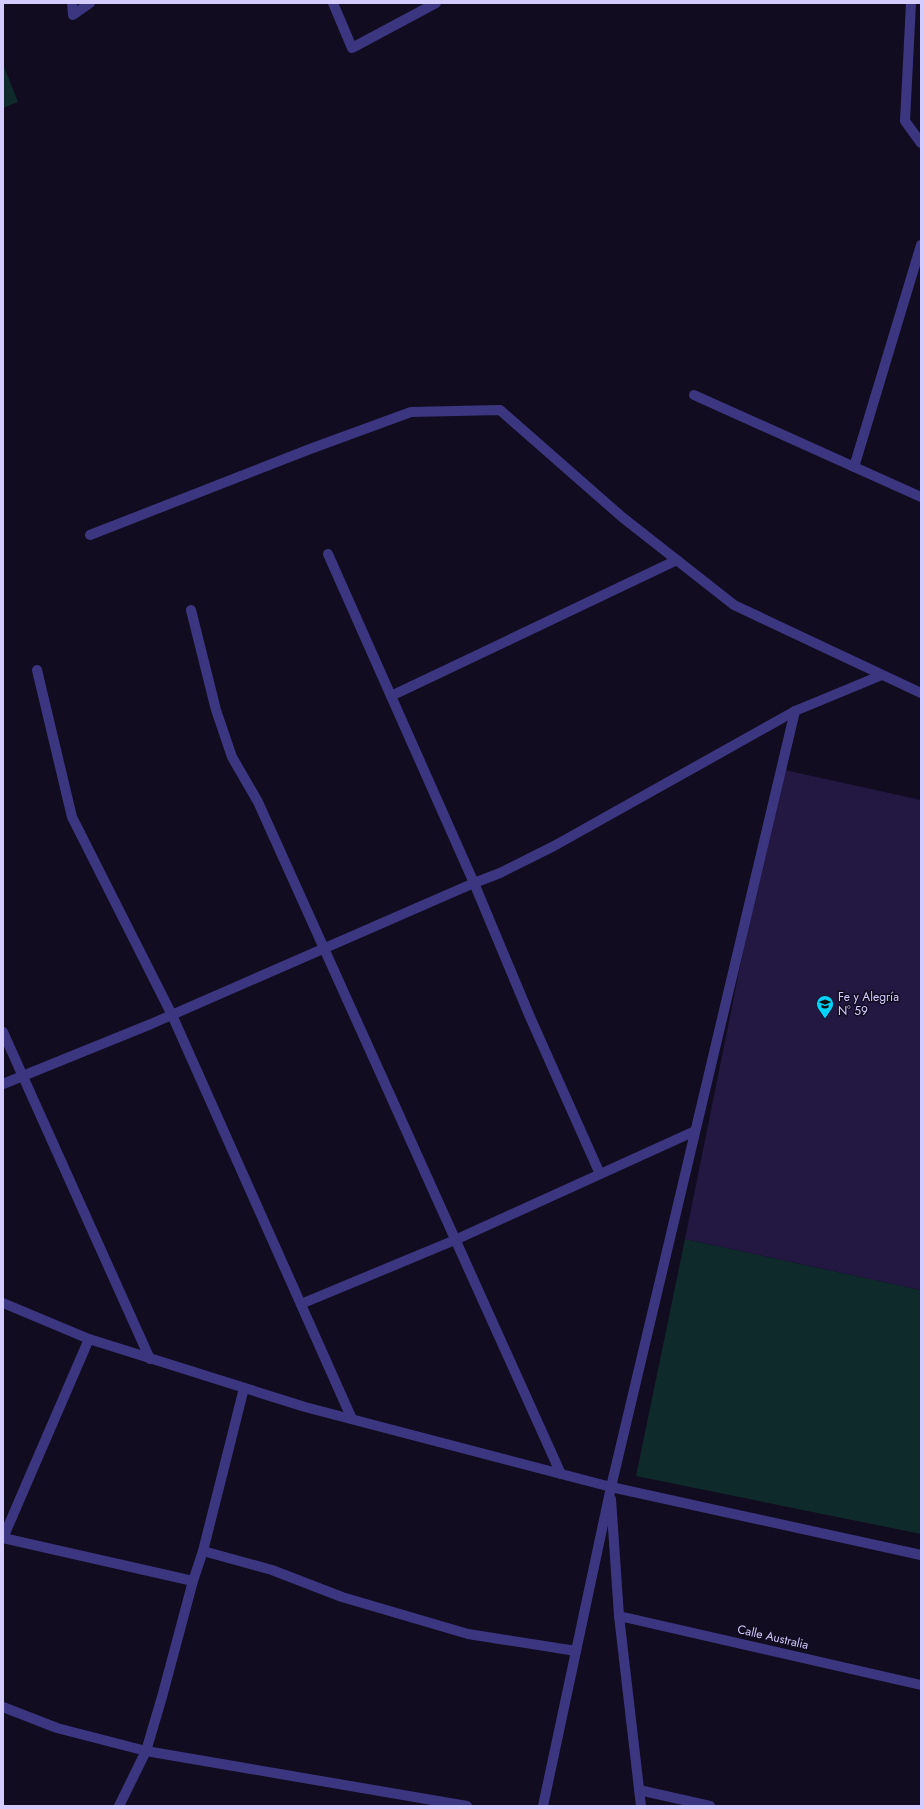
<svg xmlns="http://www.w3.org/2000/svg" width="924" height="1809" font-family="Jost,sans-serif">
	<style>
		.green { fill: #0f2a2a }
		.building { fill: #221842 }
		.lines { fill: none; stroke-linecap: round; stroke-linejoin: round }
		.minor { stroke: #3c3680; stroke-width: 10 }
		.labels { text-anchor: middle; dominant-baseline: central; stroke-width: 3; stroke-linejoin: round; paint-order: stroke }
		.poi-label { font-size: 12px; fill: #d4ccff; stroke: #110c20; text-anchor: start }
		.street-label { font-size: 12px; fill: #d4ccff; stroke: #110c20 }
	</style>
	<rect width="100%" height="100%" fill="#110c20"/>
	<!-- green -->
	<g class="green">
		<path d="M3 64 18 102 3 108Z"/>
		<path d="M685 1239 921 1290V1534L636 1476Z"/>
	</g>
	<!-- building -->
	<path class="building" d="M780 769 921 800V1290L685 1239Z"/>
	<g class="lines">
		<!-- minor -->
		<g class="minor">
			<path d="M72 3 73 15 90 3"/>
			<path d="M333 3 352 48 436 3"/>
			<path d="M911 3 905 121 921 143"/>
			<path d="M694 395 921 497"/>
			<path d="M854 467 921 245"/>
			<path d="M90 535 310 449 411 412 500 410 622 517 734 605 921 693"/>
			<path d="M328 554 474 883 530 1017 600 1174"/>
			<path d="M191 610 216 710 232 757 258 802 561 1474"/>
			<path d="M37 670 72 817 172 1015 352 1419"/>
			<path d="M391 696 677 560"/>
			<path d="M3 1032 150 1359"/>
			<path d="M3 1084 151 1024 474 883 500 873 554 846 795 711 882 675"/>
			<path d="M3 1303 89 1339 305 1407 611 1487 921 1555"/>
			<path d="M301 1304 455 1240 695 1131"/>
			<path d="M611 1499 619 1616 641 1806"/>
			<path d="M3 1538 89 1339"/>
			<path d="M3 1538 193 1581"/>
			<path d="M203 1551 272 1570 342 1597 468 1634 576 1651"/>
			<path d="M619 1616 921 1685"/>
			<path d="M3 1707 57 1728 146 1751 467 1806"/>
			<path d="M639 1790 710 1806"/>
			<path d="M119 1806 146 1751 162 1697 193 1581 203 1551 244 1388"/>
			<path d="M543 1806 611 1487 795 711"/>
		</g>
	</g>
	<!-- icons -->
	<defs>
		<symbol id="school-pin" viewBox="-11 -11 22 30"><path d="M0 17L-7.5 6A9.5 9.5 0 1 1 7.5 6Z" fill="#00d3f7" stroke="#110c20"/><path d="M0-5L7-2L0 1L-7-2ZM-4 1L0 2.5L4 1V4Q0 6-4 4Z" fill="#111"/></symbol>
	</defs>
	<g fill-rule="evenodd">
		<use href="#school-pin" x="815" y="994" width="20" height="27"/>
	</g>
	<g class="labels">
		<!-- poi labels -->
		<g class="poi-label">
			<text x="838" y="997">Fe y Alegría<tspan x="838" dy="14">N° 59</tspan></text>
		</g>
		<!-- street labels -->
		<g class="street-label">
			<text transform="translate(773 1637) rotate(13)">Calle Australia</text>
		</g>
	</g>
	<!-- border -->
	<rect width="924" height="1809" fill="none" stroke="#d4ccff" stroke-width="8"/>
</svg>
